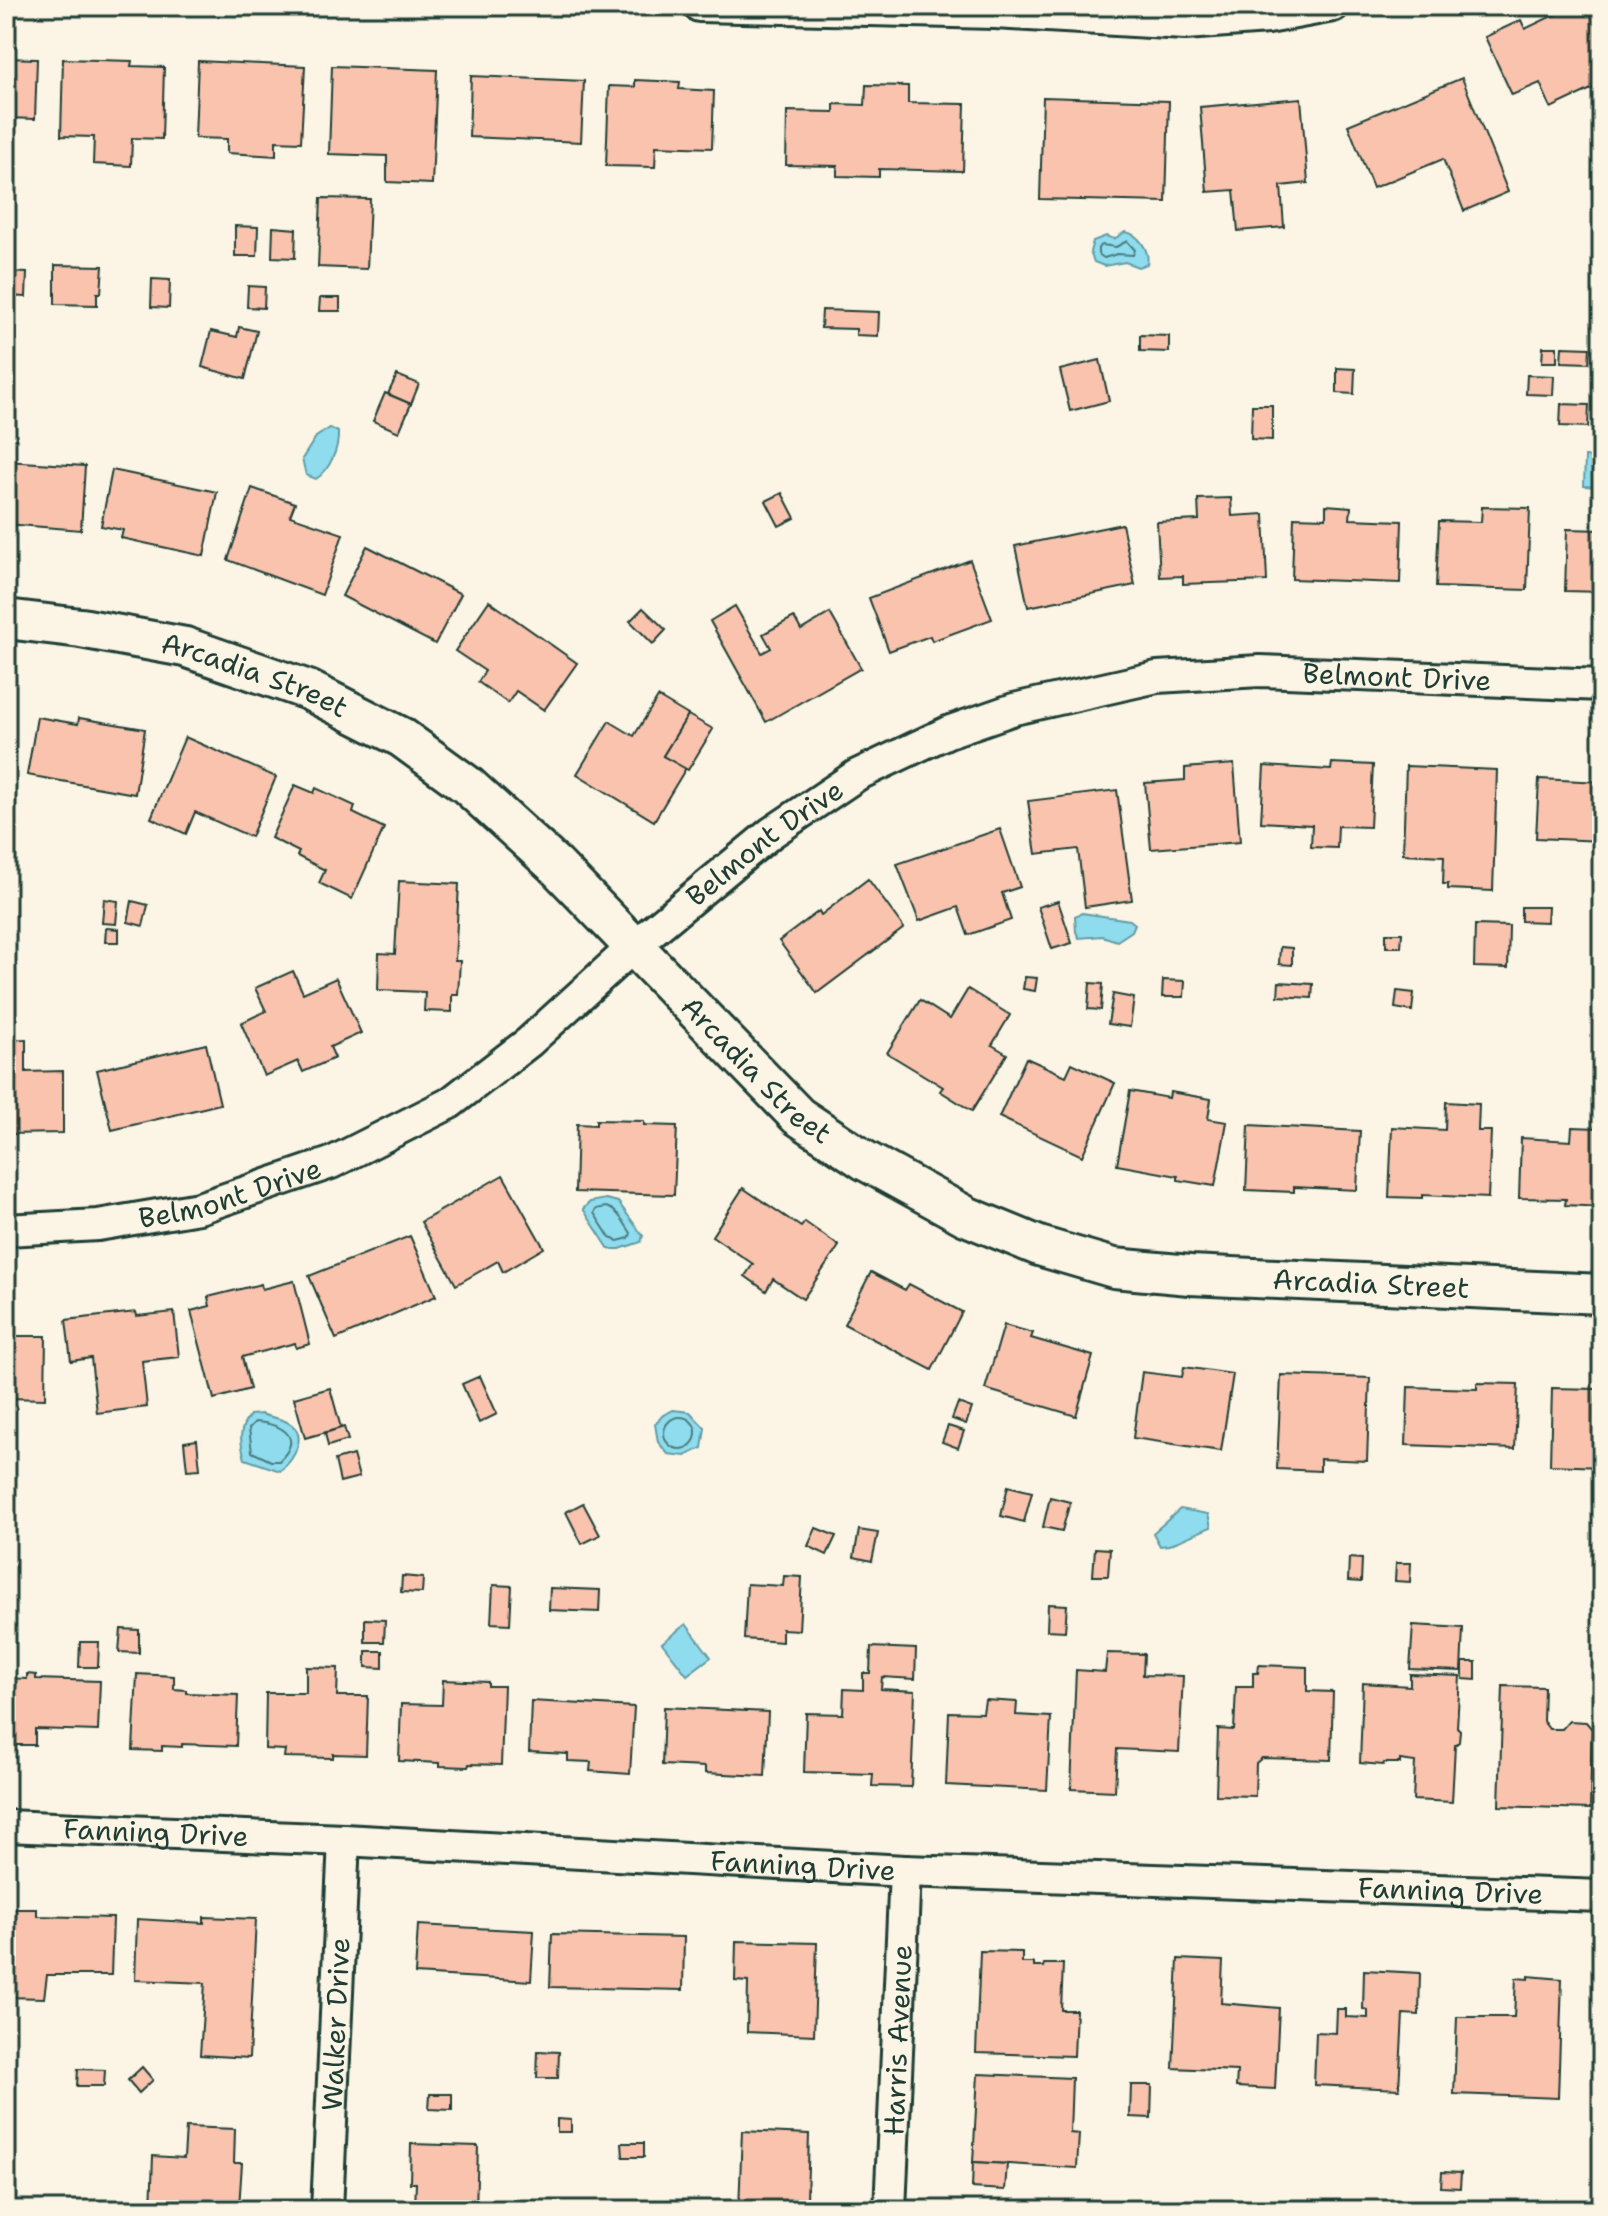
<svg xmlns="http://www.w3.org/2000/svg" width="1608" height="2216" font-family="'Shantell Sans',sans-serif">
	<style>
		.water { fill: #8fdcee; stroke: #629ca4; stroke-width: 2 }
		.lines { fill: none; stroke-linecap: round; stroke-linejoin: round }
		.shore { stroke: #4c7d7e; stroke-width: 2 }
		.building { fill: #fac3ae; stroke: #1f3d34; stroke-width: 2 }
		.minor-casing { stroke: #1f3d34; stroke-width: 36 }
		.tertiary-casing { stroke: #1f3d34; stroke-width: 44 }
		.minor { stroke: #fcf5e5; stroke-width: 30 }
		.tertiary { stroke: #fcf5e5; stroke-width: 38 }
		.labels { text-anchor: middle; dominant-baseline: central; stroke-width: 7; stroke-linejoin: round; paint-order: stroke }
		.street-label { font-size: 28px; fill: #1f3d34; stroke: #fcf5e5 }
	</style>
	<rect width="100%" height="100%" fill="#fcf5e5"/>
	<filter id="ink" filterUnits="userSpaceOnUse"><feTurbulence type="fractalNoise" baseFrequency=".0125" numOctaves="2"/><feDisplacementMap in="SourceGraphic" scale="16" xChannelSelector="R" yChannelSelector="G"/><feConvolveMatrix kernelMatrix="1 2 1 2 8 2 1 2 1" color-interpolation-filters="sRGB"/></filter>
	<g filter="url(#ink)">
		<!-- water -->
		<g class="water">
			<path d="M1125 232C1139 234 1150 251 1147 264L1138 267 1125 262 1104 266 1094 262 1090 252 1093 241 1106 236 1114 239Z"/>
			<path d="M330 428 338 432C339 448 330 470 316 479L306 475 302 459 316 437Z"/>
			<path d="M1585 457 1602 458V487L1584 486Z"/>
			<path d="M1082 913 1130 920 1135 924 1132 931 1117 941 1102 936 1079 938 1076 932 1075 916Z"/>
			<path d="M606 1199 618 1202 643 1236 641 1242 620 1249H609L583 1209 590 1202Z"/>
			<path d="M673 1410 690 1412 705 1428 702 1448 685 1456 668 1454 658 1442 655 1424 663 1415Z"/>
			<path d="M261 1414C269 1417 279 1418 287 1422 310 1433 294 1460 280 1471L245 1459C240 1442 238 1429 250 1415Z"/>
			<path d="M1180 1509 1208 1514 1211 1527 1169 1545 1160 1546 1153 1533Z"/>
			<path d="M686 1624 711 1657 687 1675 662 1643Z"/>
		</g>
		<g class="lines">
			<!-- shore -->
			<g class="shore">
				<path d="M1127 241 1135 250 1133 255 1117 254 1104 258 1098 254V248L1102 245 1116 247Z"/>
				<path d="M606 1207C618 1210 624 1223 631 1233L629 1238 618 1241 610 1238 594 1213 596 1209Z"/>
				<circle cx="680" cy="1433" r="16"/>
				<path d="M255 1422C281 1424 305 1436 279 1461H271L252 1452 249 1428Z"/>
			</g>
		</g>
		<!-- building -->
		<g class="building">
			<path d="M1573 6H1596L1602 18V84L1551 108 1540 83 1512 95 1485 37 1521 20 1525 29Z"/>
			<path d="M6 58 37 59 35 119 6 118Z"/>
			<path d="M63 59 132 61 131 66 164 67 162 139 132 138 131 166 93 164 94 137 61 136Z"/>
			<path d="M198 61 305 66 301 142 276 141V156L227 153V139L195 138Z"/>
			<path d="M332 66 437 70 432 184 387 182V156L329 154Z"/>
			<path d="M471 76 584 81 581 142 469 137Z"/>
			<path d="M1462 78 1508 192 1464 211 1443 159 1373 188 1348 125Z"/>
			<path d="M635 80 680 82 679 89 714 91 712 148 656 146 655 167 606 166 609 86 635 87Z"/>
			<path d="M866 85 908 86V103L965 104 963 171 879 169V177L837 176V166L786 165 787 111 834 112V104L865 105Z"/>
			<path d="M1043 97 1169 101 1166 202 1040 199Z"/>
			<path d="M1301 98 1308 183 1281 186 1284 227 1238 231 1234 190 1207 192 1200 107Z"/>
			<path d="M321 198 370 199 367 269 318 267Z"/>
			<path d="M235 226 258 227 257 256H235Z"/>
			<path d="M273 227 296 229 295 258 272 257Z"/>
			<path d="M55 265 103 266 101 293H97V305L55 304Z"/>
			<path d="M6 272 27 273 26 297 6 296Z"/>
			<path d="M152 279 170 280 169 308 151 307Z"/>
			<path d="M248 286 265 287 264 308 247 307Z"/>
			<path d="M320 298H340V311H319Z"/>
			<path d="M822 310 879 312 878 336 856 335V329L821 328Z"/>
			<path d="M6 319H10L9 336H6Z"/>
			<path d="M239 327 257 331 245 379 202 367 211 331 237 337Z"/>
			<path d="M1140 335 1169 336V352L1140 351Z"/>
			<path d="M1543 347H1557V362H1542Z"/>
			<path d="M1562 347 1590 348 1589 363 1561 362Z"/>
			<path d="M1100 360 1109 401 1070 411 1060 370Z"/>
			<path d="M1337 368 1355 369 1354 394 1337 393Z"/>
			<path d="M397 375 419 384 411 404 388 394Z"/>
			<path d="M1527 375 1554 376 1553 395 1526 394Z"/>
			<path d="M385 393 411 404 399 432 373 421Z"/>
			<path d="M1561 404 1589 405 1588 427 1560 426Z"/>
			<path d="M1252 405H1272V440L1251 439Z"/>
			<path d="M6 461 85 466 81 530 6 524Z"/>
			<path d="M112 470 217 492 204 556 121 538 123 530 101 526Z"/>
			<path d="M252 488 295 503 290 516 343 534 322 595 228 560Z"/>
			<path d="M782 493 795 518 779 526 766 501Z"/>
			<path d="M1231 498 1232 516 1264 514 1267 581 1183 584V576L1160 577 1157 522 1199 520 1198 499Z"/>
			<path d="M1326 505 1351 507 1350 519 1402 521 1400 583 1292 579 1294 517 1326 518Z"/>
			<path d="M1482 507 1530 508 1527 590 1436 587 1439 521 1481 522Z"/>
			<path d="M1122 524 1135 585 1028 607 1015 546Z"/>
			<path d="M1567 529 1602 530V592L1565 591Z"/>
			<path d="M367 546 461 594 435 644 342 596Z"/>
			<path d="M970 560 992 619 932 641 930 636 889 651 869 598Z"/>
			<path d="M489 601 577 663 544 710 516 691 508 703 478 682 485 671 455 651Z"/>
			<path d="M735 606 762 653 771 648 763 634 794 617 801 630 830 613 861 668 766 722 710 621Z"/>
			<path d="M643 608 666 630 653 644 630 621Z"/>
			<path d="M658 697 688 715 663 756 686 768 654 821 577 774 609 721 634 736Z"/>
			<path d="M688 715 713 729 688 770 663 756Z"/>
			<path d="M37 717 78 724 79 718 145 729 135 794 27 775Z"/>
			<path d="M185 737 276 777 251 837 195 812 186 834 151 818Z"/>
			<path d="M1332 763 1373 765 1370 827 1338 826 1337 848 1311 847 1312 825 1261 822 1264 766 1331 770Z"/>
			<path d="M1234 764 1240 842 1151 849 1145 783 1185 780V768Z"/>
			<path d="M1406 766 1497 770 1493 891 1448 889V884H1443L1444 856 1403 854Z"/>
			<path d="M1539 779 1602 782V841L1536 838Z"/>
			<path d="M295 785 314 793 316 788 355 806 353 813 384 828 352 899 319 883 325 870 297 856 299 852 271 838Z"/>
			<path d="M1117 790 1132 900 1085 907 1078 849 1036 854 1028 801Z"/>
			<path d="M1000 829 1020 887 1002 893 1011 920 968 935 958 907 919 921 897 864Z"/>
			<path d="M868 879 904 928 817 993 779 941 819 911 821 915Z"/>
			<path d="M399 881 459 884 455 961H460L458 995H452V1012L424 1011 425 992 378 990 379 953 395 954Z"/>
			<path d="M104 899 118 901 116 924 102 923Z"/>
			<path d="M132 901 148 905 143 926 128 922Z"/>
			<path d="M1058 901 1072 943 1052 949 1038 907Z"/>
			<path d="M1521 907H1548L1547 922 1521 921Z"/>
			<path d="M1475 925 1509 926 1508 968 1474 967Z"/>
			<path d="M106 928 119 929V942H105Z"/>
			<path d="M1386 933H1402L1401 947H1386Z"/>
			<path d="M1280 947 1292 948V965L1279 964Z"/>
			<path d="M293 971 303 993 336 978 361 1033 330 1047 335 1058 303 1072 298 1061 264 1076 241 1023 266 1011 255 988Z"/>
			<path d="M1025 977 1037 978 1035 991 1023 989Z"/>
			<path d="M1163 980 1185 981 1184 997H1162Z"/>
			<path d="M1279 982 1313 984 1312 998 1278 996Z"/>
			<path d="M1090 983 1103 984 1101 1010 1088 1009Z"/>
			<path d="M968 989 1010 1015 992 1045 1007 1054 972 1111 940 1091 943 1087 887 1053 920 1000 950 1019Z"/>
			<path d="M1397 991 1414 993 1412 1011 1395 1008Z"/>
			<path d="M1113 994 1134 998 1130 1027 1108 1024Z"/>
			<path d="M26 1039V1072L63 1071V1133L6 1134V1040Z"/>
			<path d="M206 1044 220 1104 112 1130 97 1070Z"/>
			<path d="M1026 1058 1066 1076 1072 1063 1115 1083 1082 1156 999 1117Z"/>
			<path d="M1130 1091 1169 1098 1170 1092 1211 1099 1208 1119 1227 1122 1215 1186 1178 1180V1176L1117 1165Z"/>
			<path d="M1446 1102 1479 1104 1478 1131H1491L1488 1198 1422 1195V1198L1389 1197 1392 1127 1445 1130Z"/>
			<path d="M596 1120 644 1121V1125L677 1126 674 1195 575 1192 577 1124 596 1125Z"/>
			<path d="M1249 1125 1360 1131 1357 1190 1294 1187V1192L1246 1190Z"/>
			<path d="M1572 1127 1598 1128 1597 1142H1602V1207L1565 1205 1566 1199 1519 1198 1521 1138 1571 1141Z"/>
			<path d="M503 1175 544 1248 503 1272 498 1261 456 1285 421 1222Z"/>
			<path d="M743 1188 801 1227 805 1222 839 1246 803 1299 773 1279 766 1291 745 1276 753 1264 712 1236Z"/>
			<path d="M410 1236 436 1296 336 1339 309 1276Z"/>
			<path d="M871 1272 905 1290 909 1284 962 1312 932 1370 844 1324Z"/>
			<path d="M294 1281 310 1344 296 1348 295 1343 242 1357 250 1389 214 1399 191 1311 210 1306 208 1297 261 1284 262 1289Z"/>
			<path d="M136 1312 137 1316 174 1312 179 1357 142 1361 147 1407 97 1413 91 1358 71 1361 66 1320Z"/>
			<path d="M6 1322H13V1336H46L45 1399 6 1398Z"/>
			<path d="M1004 1325 1033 1333 1031 1338 1093 1356 1076 1416 985 1389Z"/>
			<path d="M1184 1367 1233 1374 1221 1451 1133 1438 1142 1372 1182 1377Z"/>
			<path d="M1281 1375 1370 1378 1367 1461 1320 1459V1471L1277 1469Z"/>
			<path d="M480 1376 497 1414 479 1423 462 1384Z"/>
			<path d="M1477 1383 1518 1384 1515 1449 1406 1445 1408 1387 1477 1389Z"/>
			<path d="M330 1388 341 1428 305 1438 294 1398Z"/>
			<path d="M1552 1388 1597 1389 1596 1402H1602V1467L1550 1465Z"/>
			<path d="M958 1403 972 1408 966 1424 952 1419Z"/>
			<path d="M948 1426 964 1431 958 1448 942 1442Z"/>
			<path d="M344 1427 348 1440 328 1446 325 1433Z"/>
			<path d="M197 1440 200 1469 187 1470 184 1442Z"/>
			<path d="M353 1455 359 1477 340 1482 335 1460Z"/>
			<path d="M1008 1486 1032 1492 1024 1522 1001 1516Z"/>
			<path d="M1050 1497 1070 1502 1062 1531 1043 1527Z"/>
			<path d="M583 1503 600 1535 582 1544 566 1512Z"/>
			<path d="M816 1528 836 1536 827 1555 808 1546Z"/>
			<path d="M859 1530 878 1533 872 1561 854 1557Z"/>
			<path d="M1095 1548 1110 1549 1108 1576H1093Z"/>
			<path d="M1349 1558 1362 1559 1361 1582 1348 1581Z"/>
			<path d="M1396 1563H1411L1410 1582 1395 1581Z"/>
			<path d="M402 1576 423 1578 422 1593 401 1592Z"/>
			<path d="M784 1576 802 1577 799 1630 782 1629V1642L744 1639 747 1584 783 1586Z"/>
			<path d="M493 1585 512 1586 510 1624 491 1623Z"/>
			<path d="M550 1588 600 1590 599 1612 549 1610Z"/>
			<path d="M1048 1604 1067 1605 1065 1631 1047 1630Z"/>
			<path d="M365 1619 385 1620 384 1642H365Z"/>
			<path d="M1413 1625 1463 1628 1461 1671 1410 1669Z"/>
			<path d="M121 1629 139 1630V1653L119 1652Z"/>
			<path d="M80 1642H99L98 1667H79Z"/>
			<path d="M871 1647 916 1649 915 1679 882 1677 881 1689 915 1691 911 1787 872 1786 873 1774 804 1772 806 1713 843 1714 844 1689 863 1690V1673H870Z"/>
			<path d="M366 1651H383V1668L366 1667Z"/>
			<path d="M1107 1653 1144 1654 1143 1675 1183 1676 1179 1752 1117 1749 1115 1791 1071 1789 1076 1670 1105 1672Z"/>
			<path d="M1463 1662H1476V1680L1463 1679Z"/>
			<path d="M1259 1665 1307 1667V1691L1333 1692 1331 1760 1262 1758 1256 1763 1255 1796 1216 1795 1218 1729 1234 1730 1236 1687H1253V1673H1258Z"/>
			<path d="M306 1667 338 1668 337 1696H368L366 1755 333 1754V1758L284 1757 285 1750 265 1749 266 1693H306Z"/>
			<path d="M27 1674 36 1675V1679L100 1681 98 1731 35 1729V1745H6V1678L27 1679Z"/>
			<path d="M137 1674 174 1676V1689L186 1690V1693L238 1695 236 1746 182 1744V1747L162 1746V1751L133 1750Z"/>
			<path d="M1410 1674 1460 1676 1457 1727 1460 1730 1459 1742 1455 1745 1452 1802 1413 1800 1415 1762 1400 1760V1763H1384L1383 1765 1360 1763 1363 1683 1410 1686Z"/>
			<path d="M443 1680 488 1682V1686H504L501 1765 469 1764 468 1767 440 1766V1763L399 1761 401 1704 442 1705Z"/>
			<path d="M1503 1686 1544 1687 1543 1721 1549 1729H1562L1569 1721 1586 1722 1592 1729 1590 1809 1499 1806Z"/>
			<path d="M985 1700 1017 1702 1016 1715 1051 1717 1047 1790 946 1785 949 1712 983 1713Z"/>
			<path d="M531 1701 634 1707 630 1774 590 1771 591 1762 568 1761V1754L529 1752Z"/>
			<path d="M664 1707 768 1712 765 1776 705 1773V1767L662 1765Z"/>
			<path d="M1592 1733H1602V1761L1591 1760Z"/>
			<path d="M6 1909H37V1916L113 1918 111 1975H47L44 1998 6 1997Z"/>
			<path d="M204 1917 256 1919 249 2058 200 2055 205 1983 135 1980 137 1919 204 1923Z"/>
			<path d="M418 1925 534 1931 531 1981 415 1974Z"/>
			<path d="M552 1934 684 1937 683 1990 550 1987Z"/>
			<path d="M736 1941 817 1943 814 2035 747 2032 748 1982 735 1981Z"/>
			<path d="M980 1951 1022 1952V1963H1034V1967H1043L1044 1964H1063L1061 2010H1076L1074 2056 976 2053Z"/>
			<path d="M1178 1959 1223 1961 1221 2003 1279 2008 1275 2089 1236 2087 1237 2071 1173 2068Z"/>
			<path d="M1364 1970 1420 1973 1419 2015 1403 2014 1399 2089 1314 2085 1316 2032 1336 2033 1337 2009H1346V2017L1368 2018V2010L1363 2009Z"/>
			<path d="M1528 1976 1562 1979 1558 2098 1454 2094 1457 2017H1514L1516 1978 1528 1979Z"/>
			<path d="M1599 2027H1602V2081H1598Z"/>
			<path d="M538 2051 559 2052 558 2078H537Z"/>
			<path d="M142 2067 153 2080 139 2093 128 2080Z"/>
			<path d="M78 2069 105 2070 104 2086H77Z"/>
			<path d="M978 2074 1072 2078 1070 2133 1079 2134 1077 2168 973 2162Z"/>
			<path d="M1131 2085H1152L1151 2118 1130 2117Z"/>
			<path d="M430 2094H452V2110L429 2109Z"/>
			<path d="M557 2119 571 2120V2132H557Z"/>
			<path d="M186 2127 235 2129 234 2163H242L239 2208 151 2210 153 2156 184 2158Z"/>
			<path d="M742 2131 809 2134 807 2200H792V2210H739Z"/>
			<path d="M622 2143H644V2157H623Z"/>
			<path d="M411 2144 478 2146 476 2210 415 2208 416 2183H410Z"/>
			<path d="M973 2162 1007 2164 1005 2190 972 2188Z"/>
			<path d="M1442 2172 1461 2173 1460 2188 1441 2187Z"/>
		</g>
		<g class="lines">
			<defs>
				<g id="minor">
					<path d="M699 6 995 13 1185 24 1268 18 1333 6"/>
					<path id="s1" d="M6 1230 98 1225 199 1208 331 1163 450 1103 529 1042 633 947 771 833 857 775 948 732 1014 709 1157 677 1260 671 1602 685"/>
					<path id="s2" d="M6 1826 344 1840 905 1871 1602 1896"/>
					<path id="s3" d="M327 2210 344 1840"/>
					<path id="s4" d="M890 2210 905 1871"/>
				</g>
				<g id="tertiary">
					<path id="s5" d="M6 619 81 628 185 647 308 690 401 737 467 785 555 865 798 1116 864 1160 966 1216 1039 1246 1114 1268 1190 1275 1602 1294"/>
				</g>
			</defs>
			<!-- minor casing -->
			<use href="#minor" class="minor-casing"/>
			<!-- tertiary casing -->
			<use href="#tertiary" class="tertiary-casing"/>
			<!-- minor -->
			<use href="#minor" class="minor"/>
			<!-- tertiary -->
			<use href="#tertiary" class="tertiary"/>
		</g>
	</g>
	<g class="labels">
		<!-- street labels -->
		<g class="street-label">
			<text stroke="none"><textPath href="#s1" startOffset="1548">Belmont Drive</textPath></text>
			<text stroke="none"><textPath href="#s5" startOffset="256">Arcadia Street</textPath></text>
			<text stroke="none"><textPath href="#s1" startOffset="876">Belmont Drive</textPath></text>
			<text stroke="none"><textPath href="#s5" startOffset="904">Arcadia Street</textPath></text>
			<text stroke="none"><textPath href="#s1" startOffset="228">Belmont Drive</textPath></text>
			<text stroke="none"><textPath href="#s5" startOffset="1576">Arcadia Street</textPath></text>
			<text stroke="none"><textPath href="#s2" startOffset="150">Fanning Drive</textPath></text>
			<text stroke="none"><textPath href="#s2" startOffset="798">Fanning Drive</textPath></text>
			<text stroke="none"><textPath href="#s2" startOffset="1446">Fanning Drive</textPath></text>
			<text stroke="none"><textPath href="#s3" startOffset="186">Walker Drive</textPath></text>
			<text stroke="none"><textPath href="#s4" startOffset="170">Harris Avenue</textPath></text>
		</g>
	</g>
	<!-- margin -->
	<rect width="1608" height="2216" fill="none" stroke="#fcf5e5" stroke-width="32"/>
	<rect x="16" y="16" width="1576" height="2184" fill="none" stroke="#1f3d34" stroke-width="3" filter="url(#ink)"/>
</svg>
